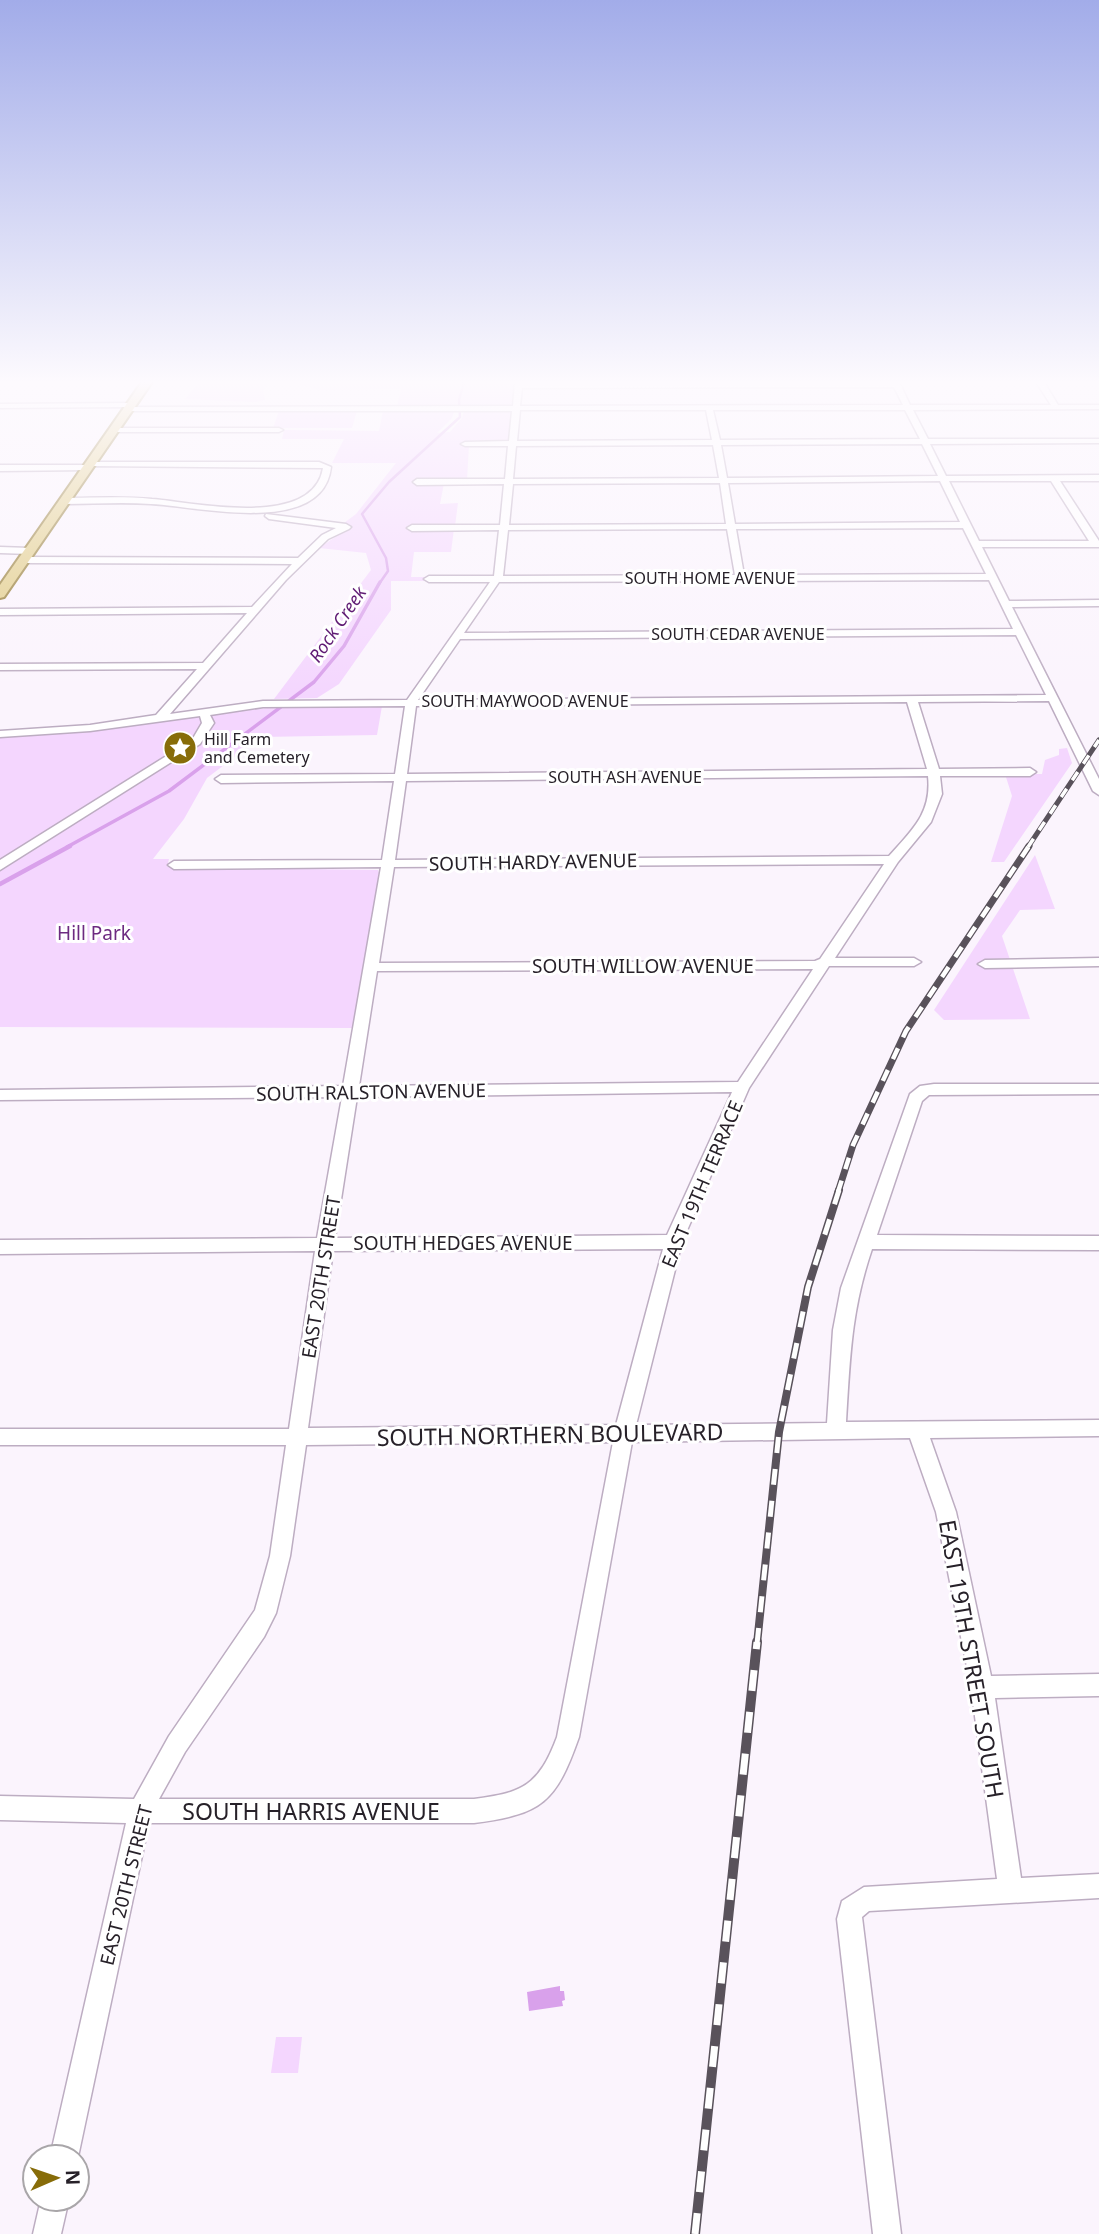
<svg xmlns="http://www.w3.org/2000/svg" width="1099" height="2234" font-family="'Noto Sans',sans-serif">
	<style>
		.green { fill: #f4d6fe }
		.water { fill: #d9a1eb }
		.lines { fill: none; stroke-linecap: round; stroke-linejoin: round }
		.stream-far2 { stroke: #d9a1eb; stroke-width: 2.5 }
		.stream-far1 { stroke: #d9a1eb; stroke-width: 3.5 }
		.stream { stroke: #d9a1eb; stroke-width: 4.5 }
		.minor-casing { stroke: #bdadc2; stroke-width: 3 }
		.major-casing { stroke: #92782d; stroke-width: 4 }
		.minor { fill: #fff; fill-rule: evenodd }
		.major { fill: #e0ca82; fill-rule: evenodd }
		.rail-far3-casing { stroke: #59525b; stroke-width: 5 }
		.rail-far2-casing { stroke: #59525b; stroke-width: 7 }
		.rail-far1-casing { stroke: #59525b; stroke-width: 8 }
		.rail-casing { stroke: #59525b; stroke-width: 10 }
		.rail-far3 { stroke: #fff; stroke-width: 3.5; stroke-dasharray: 10; stroke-linecap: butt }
		.rail-far2 { stroke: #fff; stroke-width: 4.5; stroke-dasharray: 12; stroke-linecap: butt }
		.rail-far1 { stroke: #fff; stroke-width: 5; stroke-dasharray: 16; stroke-linecap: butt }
		.rail { stroke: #fff; stroke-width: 7; stroke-dasharray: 21; stroke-linecap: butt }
		.labels { text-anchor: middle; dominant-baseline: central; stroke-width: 6; stroke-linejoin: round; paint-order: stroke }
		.far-street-label { font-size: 16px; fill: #272129; stroke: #fff }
		.far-poi-label { font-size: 16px; fill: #272129; stroke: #fff; text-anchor: start }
		.far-water-label { font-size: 18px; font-style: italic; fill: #601c74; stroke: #fff }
		.street-label { font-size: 19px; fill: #272129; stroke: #fff }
		.park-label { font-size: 19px; fill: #6d2a81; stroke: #fff }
		.near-street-label { font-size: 23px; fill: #272129; stroke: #fff }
	</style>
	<rect width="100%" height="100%" fill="#fbf4fd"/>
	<!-- green -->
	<g class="green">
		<path d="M199 382H270L263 391 265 400 255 402 185 399Z"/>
		<path d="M291 382H516L514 406 510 407H397L401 389 320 390Z"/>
		<path d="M279 411H357L352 428H273Z"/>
		<path d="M383 411H454L452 418 437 433 450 432 462 418 464 411H511L510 441 461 443 469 445 467 480 413 481V484L444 483 440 504 458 503 455 526H409L408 529H454L451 552H414L411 577H424V581H391V610L339 684 317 698 274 699 371 570 366 553 319 548 350 527 344 523 356 514 396 463H332L344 439H282L284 430 379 431Z"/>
		<path d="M302 706H382L377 735 261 737 207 778 184 819 153 859H169L167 867 378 870 379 873 354 1028 0 1027V736C101 732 201 710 302 706Z"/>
		<path d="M1067 748 1072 763 1004 862H991L1012 796 1005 774H1042L1045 760 1059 755V749Z"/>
		<path d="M1035 855 1055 909 1020 910 1002 936 1030 1019 944 1020 934 1010Z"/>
		<path d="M276 2037H302L298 2073H271Z"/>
	</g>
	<!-- water -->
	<path class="water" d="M560 1986V1991H564L565 2000 562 2001 563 2006 529 2011 527 1992Z"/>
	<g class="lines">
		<!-- stream-far2 -->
		<path class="stream-far2" d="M379 584 388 571 386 558 362 514 389 482 460 417 459 400 464 382"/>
		<!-- stream-far1 -->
		<path class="stream-far1" d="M67 847 169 791 314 682 344 646 380 582"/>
		<!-- stream -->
		<path class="stream" d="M0 884 70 846"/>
		<defs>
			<g id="minor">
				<path d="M515 382H899L910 405H1051L1036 382H1044L1058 405H1099V409L913 410 928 439H1099V443L930 444 946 476 1099 475V481H1060L1099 541V547H982L1009 601 1099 600V606L1012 607 1099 779V795L1093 791 1049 701 918 702 939 769 1030 768 1036 772 1030 776H940L942 794 931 822 898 862 835 958H914L921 962 914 966H829L749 1088 682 1242 636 1425 827 1423 833 1330 841 1288 910 1094 920 1086 934 1084H1099V1094L929 1095 922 1101 877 1235 1099 1236V1250L872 1249C851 1311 850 1358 846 1422L1099 1420V1436L930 1438 956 1512 991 1676 1099 1674V1696L995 1698 1021 1878 1099 1874V1898L869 1911 862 1917 901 2234H873L837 1919 842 1901 864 1887 997 1879 971 1687 936 1512 910 1438 632 1442 579 1737C556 1802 543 1814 474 1823H149L78 2157H50L126 1823 0 1820V1796L134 1799 169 1736 255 1610 270 1556 286 1445H0V1429H289L315 1251 0 1254V1240L317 1238 342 1097 0 1100V1090L343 1086 381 867 174 869 168 865 174 861 382 860 394 781 221 783 215 779 221 775 395 774 405 706 263 707 210 715 214 723 200 744 0 870V860L192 740 202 723 200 716 90 731 0 737V731L90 725 156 715 197 669 0 670V664L203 663 247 613 0 615V609L252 607 292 564 24 563 19 560 24 557 298 558 322 535 336 528 269 519 265 516 266 514 346 524 351 527 349 529 328 539 286 580 170 714 263 701 407 700 490 582H429L424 579 429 576H494L499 530 412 531 407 528 412 525H500L504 484 417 485 413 482 417 479H505L508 446H465L461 444 465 442 509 441 512 411H128L124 409 125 407 0 408V404L130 403 134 405 132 407 513 406ZM894 387 903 405 520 406 522 388ZM520 410H706L712 440 517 441ZM713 410H905L920 439 720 440ZM922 444 938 476 727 478 721 445ZM713 445 719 478 513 479 516 446ZM940 481 960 522 735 524 728 483ZM949 481H1051L1089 541H979ZM720 483 726 524 509 525 513 484ZM963 528 986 574 744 575 736 529ZM727 529 735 575 503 576 508 530ZM989 580 1013 629 464 633 499 582ZM1016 635 1046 695 418 700 460 639ZM907 702 927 769 407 774 416 706ZM928 776C932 813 912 830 889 856L395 860 406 781ZM884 864 820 959 815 961 379 963 394 867ZM813 969 738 1082 359 1086 377 971ZM732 1092 667 1235 335 1238 357 1097ZM663 1249 616 1425 308 1428 333 1251ZM613 1442 557 1737C539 1785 523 1793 474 1799H159L185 1752 264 1637 276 1613 290 1556 306 1445Z"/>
				<path d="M113 428H279L283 430 279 432H110Z"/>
				<path d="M87 462H319L331 467C323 538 196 506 151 504 122 502 93 504 65 504L61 501 65 498C94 498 123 496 152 499 193 502 313 530 323 468L92 466 88 470 0 471V465H86Z"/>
				<path d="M0 547 30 548 35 551 30 554 0 553Z"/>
				<path d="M1099 958V966L985 968 978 964 985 960Z"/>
				<path d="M41 2199H69L61 2234H33Z"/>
			</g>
			<path id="major" d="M142 382H152L4 597 0 598V585Z"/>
		</defs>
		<!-- minor casing -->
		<use href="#minor" class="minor-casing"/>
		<!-- major casing -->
		<use href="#major" class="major-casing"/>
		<!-- minor -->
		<use href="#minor" class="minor"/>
		<!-- major -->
		<use href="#major" class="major"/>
		<defs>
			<path id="rail-far3" d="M1028 847 1099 740"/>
			<path id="rail-far2" d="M838 1192 853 1145 906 1031 1029 846"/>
			<path id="rail-far1" d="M757 1644 779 1432 808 1287 839 1190"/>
			<path id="rail" d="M695 2234 757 1642"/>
		</defs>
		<!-- rail-far3 casing -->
		<use href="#rail-far3" class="rail-far3-casing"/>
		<!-- rail-far2 casing -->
		<use href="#rail-far2" class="rail-far2-casing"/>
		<!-- rail-far1 casing -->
		<use href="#rail-far1" class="rail-far1-casing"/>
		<!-- rail casing -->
		<use href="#rail" class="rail-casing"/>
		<!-- rail-far3 -->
		<use href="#rail-far3" class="rail-far3"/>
		<!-- rail-far2 -->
		<use href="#rail-far2" class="rail-far2"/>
		<!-- rail-far1 -->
		<use href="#rail-far1" class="rail-far1"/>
		<!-- rail -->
		<use href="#rail" class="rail"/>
	</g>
	<!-- sky -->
	<linearGradient id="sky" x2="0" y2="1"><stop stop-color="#a2ace9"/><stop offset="0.55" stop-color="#fdfafe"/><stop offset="1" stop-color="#fdfafe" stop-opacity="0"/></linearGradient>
	<rect width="1099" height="695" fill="url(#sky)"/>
	<!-- icons -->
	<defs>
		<symbol id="sight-disc" viewBox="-11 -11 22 22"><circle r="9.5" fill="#876c09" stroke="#fff"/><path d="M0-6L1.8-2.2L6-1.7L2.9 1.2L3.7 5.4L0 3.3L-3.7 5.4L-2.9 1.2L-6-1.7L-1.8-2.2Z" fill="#fff"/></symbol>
	</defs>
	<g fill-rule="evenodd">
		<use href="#sight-disc" x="161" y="729" width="38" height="38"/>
	</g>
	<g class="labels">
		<!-- far-street labels -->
		<g class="far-street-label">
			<text x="710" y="578">SOUTH HOME AVENUE</text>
			<text x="738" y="634">SOUTH CEDAR AVENUE</text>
			<text x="525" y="701">SOUTH MAYWOOD AVENUE</text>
			<text x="625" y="777">SOUTH ASH AVENUE</text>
		</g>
		<!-- far-poi labels -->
		<g class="far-poi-label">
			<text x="204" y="739">Hill Farm<tspan x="204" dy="18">and Cemetery</tspan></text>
		</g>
		<!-- far-water labels -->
		<g class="far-water-label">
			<text transform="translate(337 624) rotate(-56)">Rock Creek</text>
		</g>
		<!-- street labels -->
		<g class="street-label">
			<text transform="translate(533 862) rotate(-1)">SOUTH HARDY AVENUE</text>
			<text x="643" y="966">SOUTH WILLOW AVENUE</text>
			<text transform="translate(371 1092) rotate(-1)">SOUTH RALSTON AVENUE</text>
			<text transform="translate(702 1184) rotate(-67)">EAST 19TH TERRACE</text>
			<text x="463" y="1243">SOUTH HEDGES AVENUE</text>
			<text transform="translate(321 1277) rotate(-81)">EAST 20TH STREET</text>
			<text transform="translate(126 1885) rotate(-76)">EAST 20TH STREET</text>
		</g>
		<!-- park labels -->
		<g class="park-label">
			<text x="94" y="933">Hill Park</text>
		</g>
		<!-- near-street labels -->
		<g class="near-street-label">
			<text transform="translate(550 1434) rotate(-1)">SOUTH NORTHERN BOULEVARD</text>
			<text transform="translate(972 1659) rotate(80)">EAST 19TH STREET SOUTH</text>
			<text x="311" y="1811">SOUTH HARRIS AVENUE</text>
		</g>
	</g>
	<!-- north arrow -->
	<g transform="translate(56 2178) rotate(88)"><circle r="33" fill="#ffffff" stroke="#a9a6a9" stroke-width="2"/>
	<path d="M0-5L12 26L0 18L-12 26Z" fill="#876c09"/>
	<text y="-10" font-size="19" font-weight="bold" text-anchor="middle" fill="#272129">N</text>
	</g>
</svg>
